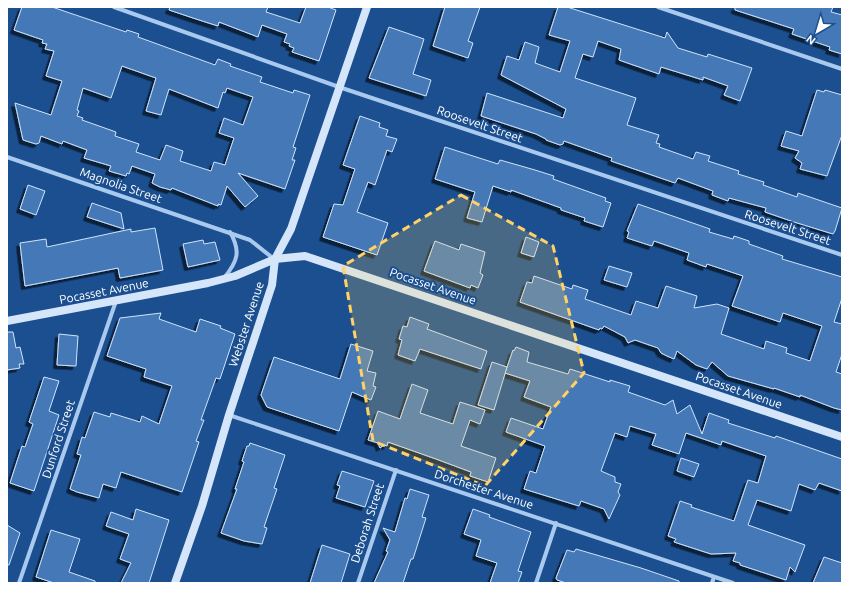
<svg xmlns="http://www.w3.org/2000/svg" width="849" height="590" font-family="Ubuntu,sans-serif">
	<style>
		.building { fill: #4478b7; stroke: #cfe3fa; fill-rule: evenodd; filter: url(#shadow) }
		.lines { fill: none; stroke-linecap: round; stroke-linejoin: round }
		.street { stroke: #a9c9ee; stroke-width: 4 }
		.secondary { stroke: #d6e6fa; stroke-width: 8 }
		.marked { fill: #ffd166; fill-opacity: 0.2; stroke: #ffd166; stroke-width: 3; stroke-dasharray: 8 5; stroke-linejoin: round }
		.labels { text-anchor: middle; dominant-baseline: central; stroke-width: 4; stroke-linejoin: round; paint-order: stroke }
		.street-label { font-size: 12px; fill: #fff; stroke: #1b4f8f }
	</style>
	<defs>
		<filter id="shadow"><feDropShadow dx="-3.5" dy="3.5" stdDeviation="0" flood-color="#0009"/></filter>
	</defs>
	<rect width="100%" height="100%" fill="#1b4f8f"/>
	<!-- building -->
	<g class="building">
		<path d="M22 7H52L126 32 127 30 139 34 138 37 215 65 218 59 231 64 230 66 262 77 260 82 293 93 294 90 310 95 293 147 296 148 292 160H295L285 189 238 173 258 196 245 207 227 186 221 205 218 204V206L172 188 171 190 160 187 152 183 155 174 132 166 129 174 127 173 126 176 109 171 111 166 84 158 87 150 63 141 62 144 41 136 39 143 36 144 23 140 15 103 51 115 62 81 46 76 54 51 45 49 47 44 42 43 43 40 14 30ZM122 66 156 78 146 111 161 115 169 89 218 108 223 92 225 93 227 88 253 97 243 125 224 118 219 133 234 138 225 165 214 162 211 171 180 161 183 151 166 145 160 160 136 152 139 144 115 136 116 132 82 120 83 118 77 116 79 111 77 110 83 88 111 98Z"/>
		<path d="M170 7H268L266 12 300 23 306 7H328L336 10 319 61 292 52 294 48 289 46 290 44 284 42 287 34 262 25 258 37 219 22 218 26 196 19 169 10Z"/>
		<path d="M445 7H480L468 41 473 43 468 58 433 46Z"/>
		<path d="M558 7H567L665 38 667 32 678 48 707 57 708 54 752 68 740 101 724 95 728 86 703 77V80L661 67 659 74 619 60 621 49 598 41 593 57 583 54 575 78 636 98 627 125 659 135 656 143 660 144 659 147 693 159 696 152 710 156 708 161 739 171 738 174 764 182 763 185 797 197 798 193 842 208 835 231 833 234 794 222 765 212 766 208 729 198 728 201 712 195 713 191 678 178 675 183 611 161 612 158 564 141 563 144 560 145 546 140V139L536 134 481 116 487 93 563 118 566 109 501 75 507 56 519 60 525 42 539 47 535 63 560 72 570 41 549 35Z"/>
		<path d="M735 7H833L831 12 842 15V54L829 50 830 47 792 34 794 29 735 10Z"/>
		<path d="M389 27 424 39 413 74 431 80 426 96 369 78Z"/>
		<path d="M817 90 824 92 825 90 842 95V135L827 176 800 169 802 163 795 158 799 151 781 146 786 131 802 136Z"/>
		<path d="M360 116 380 123 379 127 388 130 386 136 397 139 392 152 387 150 375 185 368 182 357 212 388 223 377 255 323 237 334 204 343 205 355 169 343 165Z"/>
		<path d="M445 147 498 164 500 160 535 170 554 176 553 179 606 198 605 201 611 203 603 227 584 221 585 218 561 210V208L511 190V192L493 186 482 222 467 218 475 192 435 179Z"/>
		<path d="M28 185 45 191 36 215 20 209Z"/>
		<path d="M92 203 121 213 124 229 87 217Z"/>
		<path d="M638 204 710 229 709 232 733 239 734 236 749 241V244L783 256 782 259 842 277V298L834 322 842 324V354L836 372 842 374V410L834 408 800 395V397L774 388V389L728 376 712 362 707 369 696 365 677 351 674 359 667 356 661 353 658 348 635 340 628 343 625 337 604 326 602 329 600 328 599 330 520 302 527 282 532 283 534 276 572 289 573 285 588 290 585 299 631 315 636 301 658 308 666 286 697 296 694 308 717 304 729 308 721 334 764 349 766 341 787 348 786 353 810 361 822 326 783 313 780 322 732 306 743 276 707 264 706 267 687 260 689 253 654 241 652 246 627 238 629 232 627 231Z"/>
		<path d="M155 228 163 270 120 278 118 268 25 286 20 243 46 239 47 247 131 229V232Z"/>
		<path d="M526 237 539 242 534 257 521 253Z"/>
		<path d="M203 240 204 244 215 242 220 260 188 267 183 244Z"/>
		<path d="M435 241 459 250 461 244 485 252 480 273 483 275 478 288 471 285 470 288 424 271Z"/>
		<path d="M609 266 632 273 627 287 604 280Z"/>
		<path d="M161 313 159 319 196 332 200 319 221 326 220 328 235 334 220 379 216 378 201 420H204L196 441 199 442 182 492 121 472 116 488 103 484 99 498 77 492 70 489 81 455 77 454 82 437 85 438 94 412 110 417 111 413 140 422 142 416 159 424 172 386 144 377 146 369 107 356 120 318Z"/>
		<path d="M410 317 429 324 427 329 487 351 481 369 420 349 415 361 398 355 402 340 399 339 403 326 407 327Z"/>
		<path d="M7 332H13L16 348 20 347 24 364H19L20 368 7 370Z"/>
		<path d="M59 334 78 336 76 366 57 365Z"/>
		<path d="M351 344 373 351 367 371 376 373 373 386 376 387 371 400 352 392 339 431 267 407 261 395 274 357 340 379Z"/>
		<path d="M516 347 529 352 527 362 568 374 570 369 610 382V380L630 386 628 392 665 405 673 400 677 414 690 405 702 434 709 413 729 420 728 423 775 438 776 436 842 459V491L819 483 815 490 799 484 791 511 757 500 748 525 805 545 795 572 790 567 786 580 740 565V563L733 561 736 553 711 554 674 542 676 539 668 536 680 501 692 505 691 507 734 521 748 480 758 483 766 456 722 441 721 445 686 433 679 454 652 445 656 434 630 426 627 437 615 433 601 471 615 477V482L621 484 618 492 620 495 609 519 604 509 581 501 579 506 524 489 530 471 536 473 545 446 506 432 511 418 543 429 551 407 524 397 530 381 505 373 513 350 514 351Z"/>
		<path d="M492 362 507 367 494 410 478 405Z"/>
		<path d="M44 377 59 381 49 411 59 415 34 491 10 483 22 446 25 447 33 424 29 422Z"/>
		<path d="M412 384 428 390 420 413 453 424 460 402 485 410 480 424 470 420 461 446 496 458 488 482 470 476 471 472 436 459 388 442 387 446 384 445 380 448 378 443 368 440 378 411 400 419Z"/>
		<path d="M250 443 285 455 274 488 277 489 264 527 267 528 262 544 244 541 221 533 237 489H235L244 462 242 461 247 446H249Z"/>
		<path d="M681 458 699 464 694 477 677 471Z"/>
		<path d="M342 471 374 481 365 507 336 498 340 486 337 485Z"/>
		<path d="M410 489 429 495 422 517 426 518 413 559H411L403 583H374L388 552 386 551 390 540 383 528 395 532 405 498 407 499Z"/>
		<path d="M136 509 169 520 149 583H121L131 563 120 559 129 534 106 526 111 512 133 520Z"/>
		<path d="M473 509 490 515 489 517 531 532 518 571 522 572 518 583H490L497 563 476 556 481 540 464 534Z"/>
		<path d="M7 525 20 533 9 565H7Z"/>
		<path d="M51 530 80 539 69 572 95 581V583H54L36 577Z"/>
		<path d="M322 545 350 554 341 583H310Z"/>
		<path d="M576 549 641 568 679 581V583H566L557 580 556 578 567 550 574 552Z"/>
		<path d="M824 557 842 563V583H813Z"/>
	</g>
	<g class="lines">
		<!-- street -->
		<g class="street">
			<path d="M114 7 339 87 842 255"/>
			<path d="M658 7 842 69"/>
			<path d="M7 157 250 240 274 259"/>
			<path d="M224 278C238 261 241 251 230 232"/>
			<path d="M229 415 733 583"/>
			<path d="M19 583 116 301"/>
			<path d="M358 583 396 470"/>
			<path d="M536 583 556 523"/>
			<path d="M712 583 714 577"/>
		</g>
		<!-- secondary -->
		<g class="secondary">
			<path d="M7 321 208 283 235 276 275 259 305 256 842 437"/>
			<path d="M175 583 202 506 229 415 272 285 275 259 291 229 367 7"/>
		</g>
	</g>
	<!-- marked area -->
	<path class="marked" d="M461 195 553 246 584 373 485 486 373 441 343 266Z"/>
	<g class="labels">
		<!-- street labels -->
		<g class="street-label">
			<text transform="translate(480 124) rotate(19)">Roosevelt Street</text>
			<text transform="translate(121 185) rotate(19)">Magnolia Street</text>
			<text transform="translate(788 227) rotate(18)">Roosevelt Street</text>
			<text transform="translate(433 286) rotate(19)">Pocasset Avenue</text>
			<text transform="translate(104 291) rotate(-11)">Pocasset Avenue</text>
			<text transform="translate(246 324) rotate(-72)">Webster Avenue</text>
			<text transform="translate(739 390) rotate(19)">Pocasset Avenue</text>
			<text transform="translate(58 439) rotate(-72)">Dunford Street</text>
			<text transform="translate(484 489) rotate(18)">Dorchester Avenue</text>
			<text transform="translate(367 523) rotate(-72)">Deborah Street</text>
		</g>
	</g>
	<!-- border -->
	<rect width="849" height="590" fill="none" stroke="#ffffff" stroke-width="16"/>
	<!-- north arrow -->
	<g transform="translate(817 32) rotate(218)" stroke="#1b4f8f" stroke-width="3" paint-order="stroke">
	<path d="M0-3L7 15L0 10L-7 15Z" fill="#ffffff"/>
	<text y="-6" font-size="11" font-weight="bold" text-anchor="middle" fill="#ffffff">N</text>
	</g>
</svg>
